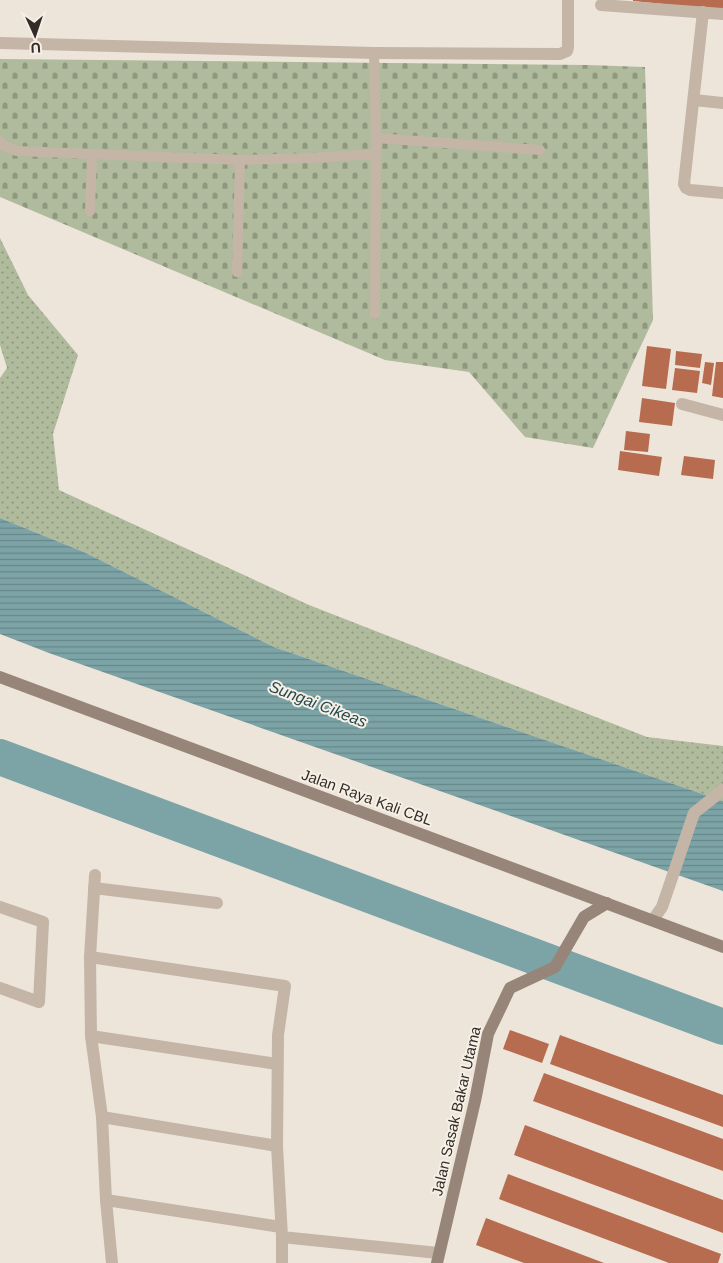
<svg xmlns="http://www.w3.org/2000/svg" width="723" height="1263" font-family="Arial,sans-serif">
	<style>
		.grass { fill: url(#grass-dots) }
		.cemetery { fill: url(#cemetery-stones) }
		.water { fill: url(#water-rules) }
		.lines { fill: none; stroke-linecap: round; stroke-linejoin: round }
		.river { stroke: #7ca4a7; stroke-width: 36 }
		.building { fill: #b76b4f }
		.service { stroke: #c4b5a7; stroke-width: 10 }
		.minor { stroke: #c4b5a7; stroke-width: 12 }
		.secondary { stroke: #978579; stroke-width: 12 }
		.labels { text-anchor: middle; dominant-baseline: central; stroke-width: 4; stroke-linejoin: round; paint-order: stroke }
		.street-label { font-size: 15px; fill: #322b27; stroke: #f6efe5 }
		.water-label { font-size: 16px; font-style: italic; fill: #224a4e; stroke: #f6efe5 }
	</style>
	<defs>
		<pattern id="grass-dots" width="8" height="8" patternUnits="userSpaceOnUse" patternTransform="scale(1.25)"><rect width="8" height="8" fill="#afbb9c"/><path d="M2 2h.1M6 6h.1" fill="none" stroke="#8f987f" stroke-width="1.8" stroke-linecap="round"/></pattern>
		<pattern id="cemetery-stones" width="16" height="16" patternUnits="userSpaceOnUse" patternTransform="scale(1.25)"><rect width="16" height="16" fill="#afbb9c"/><path d="M2 7V4a2 2 0 0 1 4 0v3zM10 15v-3a2 2 0 0 1 4 0v3z" fill="#8f987f"/></pattern>
		<pattern id="water-rules" width="6" height="5" patternUnits="userSpaceOnUse" patternTransform="scale(1.25)"><rect width="6" height="5" fill="#7ca4a7"/><path d="M0 2.5h6" fill="none" stroke="#668688"/></pattern>
	</defs>
	<rect width="100%" height="100%" fill="#eee5da"/>
	<!-- grass -->
	<path class="grass" d="M0 238 28 295 78 355 53 434 59 490 309 605 647 737 723 746V801L274 647 84 552 0 518V378L7 368 0 345Z"/>
	<!-- cemetery -->
	<path class="cemetery" d="M0 59 587 65 645 67 653 320 593 448 525 437 469 372 385 360 0 197Z"/>
	<!-- water -->
	<path class="water" d="M0 518 84 552 274 647 723 801V891L49 653 0 634Z"/>
	<g class="lines">
		<!-- river -->
		<path class="river" d="M0 757 723 1027"/>
	</g>
	<!-- building -->
	<g class="building">
		<path d="M633 0H723V10L633 1Z"/>
		<path d="M647 346 671 349 666 389 642 386Z"/>
		<path d="M676 351 702 354 700 368 675 365Z"/>
		<path d="M705 362 714 363 711 385 702 383Z"/>
		<path d="M716 362H723V398L712 396Z"/>
		<path d="M675 368 700 371 697 393 672 390Z"/>
		<path d="M642 398 675 403 672 426 639 422Z"/>
		<path d="M626 431 650 434 648 452 624 450Z"/>
		<path d="M620 451 662 457 659 476 618 470Z"/>
		<path d="M684 456 715 460 713 479 681 475Z"/>
		<path d="M510 1030 549 1044 542 1063 503 1049Z"/>
		<path d="M560 1035 723 1095V1127L550 1064Z"/>
		<path d="M544 1073 723 1139V1171L533 1101Z"/>
		<path d="M525 1125 723 1200V1233L514 1155Z"/>
		<path d="M508 1174 721 1254 718 1263H669L499 1199Z"/>
		<path d="M486 1218 604 1263H524L476 1245Z"/>
	</g>
	<g class="lines">
		<!-- service -->
		<g class="service">
			<path d="M374 53 376 138 375 314"/>
			<path d="M376 138 540 150"/>
			<path d="M0 141 2 145 17 151 240 160 310 158 376 154"/>
			<path d="M90 211 92 154"/>
			<path d="M237 272 240 160"/>
		</g>
		<!-- minor -->
		<g class="minor">
			<path d="M601 5 723 14"/>
			<path d="M703 12 684 184 686 188 690 190 723 193"/>
			<path d="M0 43 374 53 560 54 567 51 568 47V0"/>
			<path d="M694 100 723 103"/>
			<path d="M682 404 723 415"/>
			<path d="M95 875 90 957 91 1036 102 1117 106 1200 112 1263"/>
			<path d="M94 888 217 903"/>
			<path d="M0 907 43 922 39 1002 0 988"/>
			<path d="M653 920 662 907 694 813 723 790"/>
			<path d="M90 957 285 986 278 1035 277 1146 102 1117"/>
			<path d="M91 1036 277 1064"/>
			<path d="M277 1146 282 1237 438 1253"/>
			<path d="M106 1200 281 1227"/>
			<path d="M282 1237V1263"/>
		</g>
		<!-- secondary -->
		<g class="secondary">
			<path d="M0 677 723 947"/>
			<path d="M437 1263 475 1101 488 1034 510 988 555 967 584 917 607 903"/>
		</g>
	</g>
	<g class="labels">
		<!-- street labels -->
		<g class="street-label">
			<text transform="translate(367 797) rotate(20)">Jalan Raya Kali CBL</text>
			<text transform="translate(456 1111) rotate(-77)">Jalan Sasak Bakar Utama</text>
		</g>
		<!-- water labels -->
		<g class="water-label">
			<text transform="translate(318 704) rotate(21)">Sungai Cikeas</text>
		</g>
	</g>
	<!-- north arrow -->
	<g transform="translate(35 35) rotate(177)" stroke="#f6efe5" stroke-width="4" paint-order="stroke">
	<path d="M0-4L9 19L0 12L-9 19Z" fill="#322b27"/>
	<text y="-8" font-size="14" font-weight="bold" text-anchor="middle" fill="#322b27">U</text>
	</g>
</svg>
